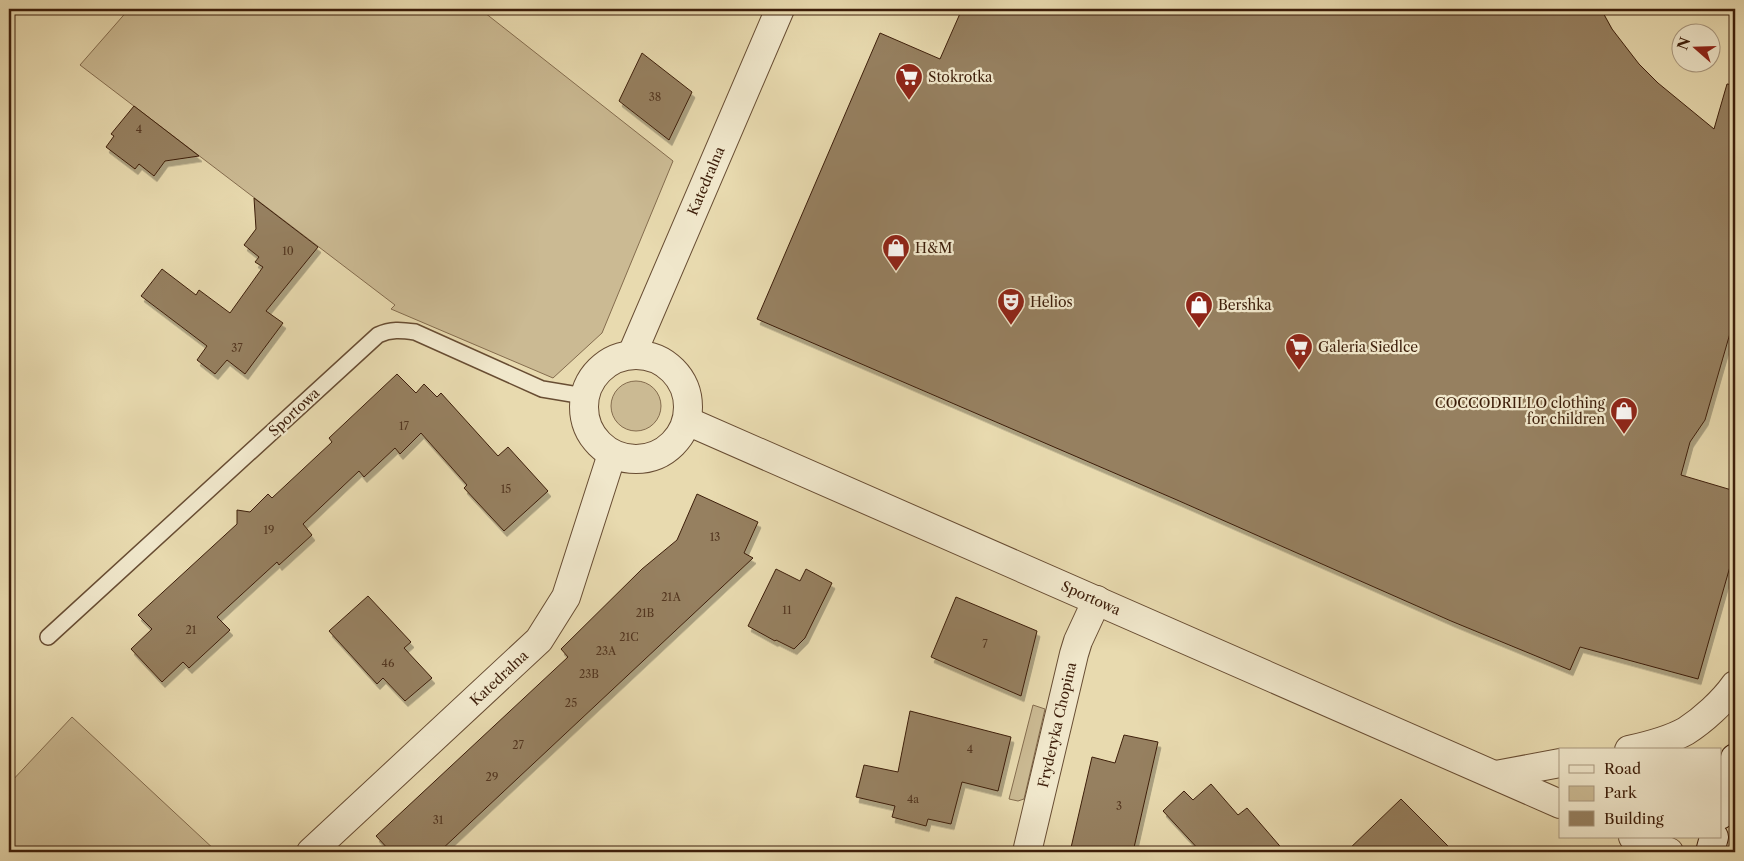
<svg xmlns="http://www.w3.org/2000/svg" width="1744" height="861" font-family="'Libre Caslon Text',serif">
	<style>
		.green { fill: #cbba93; stroke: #846c4e }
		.building { fill: #968060; stroke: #3d1e0a; filter: url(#shadow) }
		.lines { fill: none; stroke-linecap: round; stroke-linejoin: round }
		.service-casing { stroke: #684d33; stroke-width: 18 }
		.minor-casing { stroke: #684d33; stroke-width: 30 }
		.secondary-casing { stroke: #3d1e0a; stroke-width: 30 }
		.service { stroke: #f0e7cb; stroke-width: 15 }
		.minor { stroke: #f0e7cb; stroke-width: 28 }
		.secondary { stroke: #f0e7cb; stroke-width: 28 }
		.labels { text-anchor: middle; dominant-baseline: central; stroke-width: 4.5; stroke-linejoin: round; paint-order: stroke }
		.number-label { font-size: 11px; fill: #533620 }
		.poi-label { font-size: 14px; fill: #3d1e0a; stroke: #f0e7cb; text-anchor: start }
		.street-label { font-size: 14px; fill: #3d1e0a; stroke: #f0e7cb }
	</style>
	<defs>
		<filter id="shadow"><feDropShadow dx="3" dy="5.5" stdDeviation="0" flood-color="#0004"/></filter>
	</defs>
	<rect width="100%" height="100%" fill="#e8daaf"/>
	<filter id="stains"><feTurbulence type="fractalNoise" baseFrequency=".004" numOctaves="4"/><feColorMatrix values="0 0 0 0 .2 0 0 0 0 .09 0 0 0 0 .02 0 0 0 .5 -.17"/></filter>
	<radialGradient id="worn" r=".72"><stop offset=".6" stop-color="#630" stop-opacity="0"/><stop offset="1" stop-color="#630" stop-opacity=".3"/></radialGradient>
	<!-- green -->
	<g class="green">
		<path d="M129 9H480L673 161 602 333 553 378 391 309 395 305 80 65Z"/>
		<circle cx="636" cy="406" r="25"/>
		<path d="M1033 705 1045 709 1024 799 1018 801 1009 799Z"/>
		<path d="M72 717 217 852H10L9 851V784Z"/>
	</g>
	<!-- building -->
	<g class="building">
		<path d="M962 9H1601L1612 29 1639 64 1658 83 1714 129 1727 84 1735 85V316L1705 420 1690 442 1681 475 1735 491V549L1698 679 1580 647 1570 670 1451 621 1177 500 757 319 880 33 940 59Z"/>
		<path d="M642 53 692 92 669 140 619 101Z"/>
		<path d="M134 106 199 156 165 161 154 176 139 164 135 169 106 147 114 136 111 134Z"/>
		<path d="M254 198 318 247 266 311 283 323 245 374 227 360 215 374 197 360 207 346 141 296 162 269 196 295 199 290 230 313 263 267 255 262 259 257 244 245 256 229Z"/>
		<path d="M397 374 416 393 424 384 437 397 441 393 498 456 508 447 548 491 504 531 464 488 467 485 421 433 400 454 395 448 364 477 359 471 303 524 312 535 279 565 277 562 217 617 230 630 189 668 183 662 162 682 131 649 152 629 138 615 237 524V510L250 512 268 494 272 498 332 442 329 438Z"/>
		<path d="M697 494 758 522 744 553 753 558 439 852H391L376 836 568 657 561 649 642 569 677 540Z"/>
		<path d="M776 569 800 581 806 569 832 583 805 638 794 649 776 640 775 641 748 626Z"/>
		<path d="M368 596 411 642 404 648 432 678 405 701 383 678 377 684 329 631Z"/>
		<path d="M956 597 1037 631 1021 696 931 657Z"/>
		<path d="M910 711 1011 737 998 791 962 782 951 824 928 819 926 826 892 817 895 806 856 797 864 765 898 772Z"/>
		<path d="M1124 735 1158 742 1133 852H1070L1092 757 1115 763Z"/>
		<path d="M1211 784 1238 815 1247 808 1285 852H1201L1163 811 1184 791 1193 800Z"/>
		<path d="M1401 799 1454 852H1346Z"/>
	</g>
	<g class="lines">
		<defs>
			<path id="service" d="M48 637 378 335C391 329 401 330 415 332L542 389 584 396"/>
			<g id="minor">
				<path d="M632 354 780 9"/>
				<circle cx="636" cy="407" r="52"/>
				<path d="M687 421 1560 804"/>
				<path d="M1629 750C1647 746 1670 740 1686 731 1703 720 1723 702 1735 685"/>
				<path d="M1496 775 1560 763"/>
				<path d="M1633 837 1669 852"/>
				<path d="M311 852 539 640 566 597 612 454"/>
				<path d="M1027 852 1074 654 1078 641 1097 600"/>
			</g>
			<g id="secondary">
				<path d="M1720 815 1735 758"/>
				<path d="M1710 852 1714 837"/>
			</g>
		</defs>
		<!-- service casing -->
		<use href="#service" class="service-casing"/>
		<!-- minor casing -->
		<use href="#minor" class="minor-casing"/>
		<!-- secondary casing -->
		<use href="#secondary" class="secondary-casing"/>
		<!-- service -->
		<use href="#service" class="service"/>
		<!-- minor -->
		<use href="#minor" class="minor"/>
		<!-- secondary -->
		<use href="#secondary" class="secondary"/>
	</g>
	<!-- icons -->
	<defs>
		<symbol id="supermarket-pin" viewBox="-11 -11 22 30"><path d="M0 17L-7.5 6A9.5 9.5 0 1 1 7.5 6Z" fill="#8f2418" stroke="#f0e7cb"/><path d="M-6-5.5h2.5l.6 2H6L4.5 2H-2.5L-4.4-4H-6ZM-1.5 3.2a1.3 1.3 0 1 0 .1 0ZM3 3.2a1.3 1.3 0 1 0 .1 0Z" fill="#fff"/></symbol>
		<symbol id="shop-pin" viewBox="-11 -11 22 30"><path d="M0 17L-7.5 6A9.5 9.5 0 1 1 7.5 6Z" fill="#8f2418" stroke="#f0e7cb"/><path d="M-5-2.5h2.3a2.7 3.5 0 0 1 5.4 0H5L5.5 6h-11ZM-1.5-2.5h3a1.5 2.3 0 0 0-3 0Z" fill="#fff"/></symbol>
		<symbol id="theatre-pin" viewBox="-11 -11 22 30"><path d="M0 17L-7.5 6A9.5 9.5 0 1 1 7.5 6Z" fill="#8f2418" stroke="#f0e7cb"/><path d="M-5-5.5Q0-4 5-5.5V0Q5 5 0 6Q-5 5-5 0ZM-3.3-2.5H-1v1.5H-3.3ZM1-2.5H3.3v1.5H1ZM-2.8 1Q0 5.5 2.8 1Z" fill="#fff"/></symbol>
	</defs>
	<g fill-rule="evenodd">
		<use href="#supermarket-pin" x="893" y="61" width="32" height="43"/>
		<use href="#shop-pin" x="880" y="232" width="32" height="43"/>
		<use href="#theatre-pin" x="995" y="286" width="32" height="43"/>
		<use href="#shop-pin" x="1183" y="289" width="32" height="43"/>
		<use href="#supermarket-pin" x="1283" y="331" width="32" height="43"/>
		<use href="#shop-pin" x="1608" y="395" width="32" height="43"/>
	</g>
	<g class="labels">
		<!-- number labels -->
		<g class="number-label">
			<text x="655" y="97">38</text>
			<text x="139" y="129">4</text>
			<text x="288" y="251">10</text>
			<text x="237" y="348">37</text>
			<text x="404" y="426">17</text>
			<text x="506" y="489">15</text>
			<text x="269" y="530">19</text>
			<text x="715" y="537">13</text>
			<text x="671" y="597">21A</text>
			<text x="787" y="610">11</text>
			<text x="645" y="613">21B</text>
			<text x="191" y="630">21</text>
			<text x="629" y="637">21C</text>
			<text x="985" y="644">7</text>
			<text x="606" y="651">23A</text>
			<text x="388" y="663">46</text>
			<text x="589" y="674">23B</text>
			<text x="571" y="703">25</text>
			<text x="518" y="745">27</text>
			<text x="970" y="749">4</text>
			<text x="492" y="777">29</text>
			<text x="913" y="799">4a</text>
			<text x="1119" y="806">3</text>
			<text x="438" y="820">31</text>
		</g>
		<!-- poi labels -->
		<g class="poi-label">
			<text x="928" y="77">Stokrotka</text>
			<text x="915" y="248">H&amp;M</text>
			<text x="1030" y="302">Helios</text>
			<text x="1218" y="305">Bershka</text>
			<text x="1318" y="347">Galeria Siedlce</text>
			<text x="1605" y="403" text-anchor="end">COCCODRILLO clothing<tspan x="1605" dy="16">for children</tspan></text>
		</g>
		<!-- street labels -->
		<g class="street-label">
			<text transform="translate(706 181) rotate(-67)">Katedralna</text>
			<text transform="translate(294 412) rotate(-43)">Sportowa</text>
			<text transform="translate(1091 598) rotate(24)">Sportowa</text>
			<text transform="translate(499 678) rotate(-43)">Katedralna</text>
			<text transform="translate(1057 725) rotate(-77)">Fryderyka Chopina</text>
		</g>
	</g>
	<!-- margin -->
	<rect width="1744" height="861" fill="none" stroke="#e8daaf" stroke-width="30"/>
	<rect x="10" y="10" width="1724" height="841" fill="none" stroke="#3d1e0a" stroke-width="2.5"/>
	<rect x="15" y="15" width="1714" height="831" fill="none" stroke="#3d1e0a"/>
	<!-- legend -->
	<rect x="1559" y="748" width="162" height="90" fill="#f0e7cb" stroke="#a8977e"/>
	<rect x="1569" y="765" width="25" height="8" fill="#f0e7cb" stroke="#a8977e"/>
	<text x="1604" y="774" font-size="15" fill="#3d1e0a">Road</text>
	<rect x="1569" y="786" width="25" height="15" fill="#cbba93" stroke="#a8977e"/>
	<text x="1604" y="798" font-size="15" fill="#3d1e0a">Park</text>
	<rect x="1569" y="811" width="25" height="15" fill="#968060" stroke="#a8977e"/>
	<text x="1604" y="824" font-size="15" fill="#3d1e0a">Building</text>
	<!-- north arrow -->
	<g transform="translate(1696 48) rotate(290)"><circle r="24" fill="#f0e7cb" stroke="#a8977e"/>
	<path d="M0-4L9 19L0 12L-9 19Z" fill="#8f2418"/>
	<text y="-8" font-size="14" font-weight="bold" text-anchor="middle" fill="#3d1e0a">N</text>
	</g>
	<rect width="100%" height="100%" filter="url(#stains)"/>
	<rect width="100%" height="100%" fill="url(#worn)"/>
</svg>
